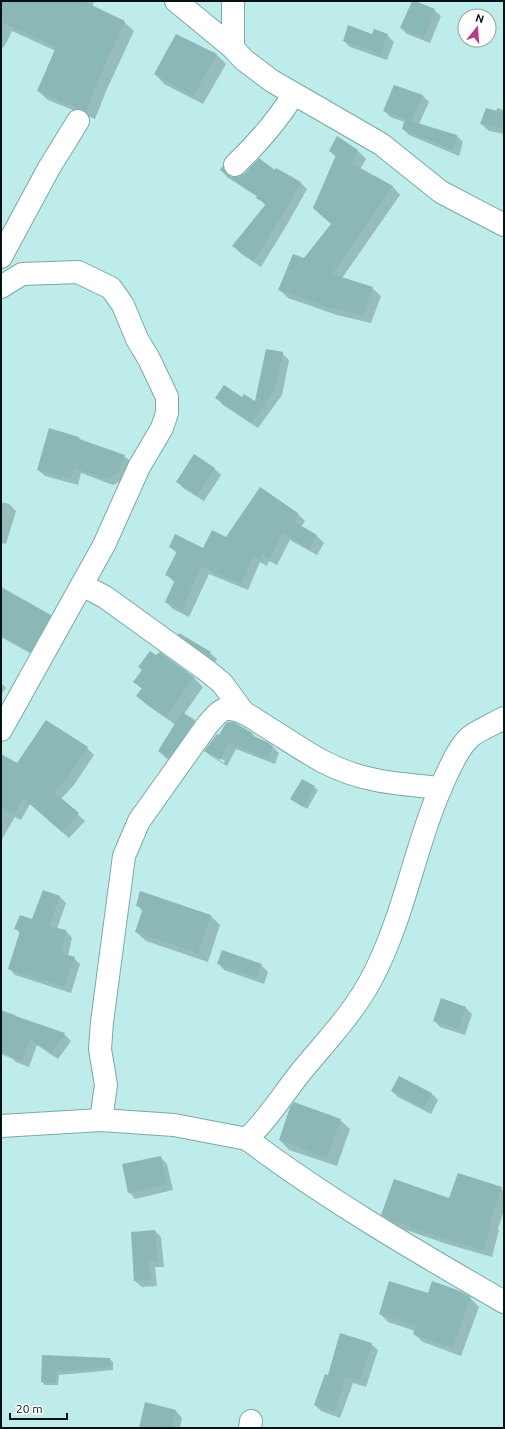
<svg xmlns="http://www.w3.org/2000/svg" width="505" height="1429" font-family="Ubuntu,sans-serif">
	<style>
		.shadow { fill: #0003; fill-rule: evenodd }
		.building { fill: #8bb8b7 }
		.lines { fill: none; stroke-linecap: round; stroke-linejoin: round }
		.minor-casing { stroke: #7ca9a8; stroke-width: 24 }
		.minor { stroke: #fff; stroke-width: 22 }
	</style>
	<rect width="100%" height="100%" fill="#bdeceb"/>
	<!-- shadow -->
	<g class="shadow">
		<path d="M1 1H93L94 2 92 7 124 22 134 31 107 89 95 119 48 100 38 91 56 51 12 31 4 47 1 48Z"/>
		<path d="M434 10 441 16 430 43 407 34 401 28Z"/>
		<path d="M176 35 217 55 226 64 203 104 164 84 155 74Z"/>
		<path d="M373 35H387L394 42 387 60 350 47 344 41Z"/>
		<path d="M395 86 423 96 429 102 419 124 457 136 463 142 459 156 409 135 403 129 405 122 390 117 384 110Z"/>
		<path d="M497 108 504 110V134L489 131 481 124 496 112Z"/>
		<path d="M337 138 358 151 366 159 360 169 392 186 400 195 342 278 372 288 381 296 371 323 337 315 288 298 279 289 332 225 336 157 330 151Z"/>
		<path d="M223 168 229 174 231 178H238L275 172 300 182 307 189 288 223 261 267 240 253 234 246 266 206 258 197 227 177 221 170Z"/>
		<path d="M282 353 289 360 282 395 258 428 223 405 217 398H242L256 403Z"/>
		<path d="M79 438 83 442 124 456 131 462 125 479 113 485 81 473 78 485 45 476 38 470Z"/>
		<path d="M215 469 221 475 204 501 183 488 177 481Z"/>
		<path d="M261 488 298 514 305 521 301 527 317 536 324 543 317 555 290 540 277 565 269 561 267 566 260 562 248 590 209 574 189 617 173 609 166 602 175 583 167 575 177 553 170 547 204 549 226 538Z"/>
		<path d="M1 502 9 504 16 511 6 544 1 543Z"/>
		<path d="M1 602 50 616 57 622 37 657 1 637Z"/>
		<path d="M180 634 210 653 217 659 215 662 186 641Z"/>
		<path d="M156 656 193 677 203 687 184 714 195 721 201 727 175 764 166 758 159 751 176 725 147 705 137 696 142 689 135 682Z"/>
		<path d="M1 683 6 688 1 694Z"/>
		<path d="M252 733 257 739 273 747 279 753 275 764 236 749 227 766 212 757 205 751 220 737ZM212 754 225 761 224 763 212 756Z"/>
		<path d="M87 748 94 755 74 785 61 799 85 821 69 838 30 804 21 820 15 817 2 839 1 838V755L18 764Z"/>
		<path d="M303 780 318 790 307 809 292 799Z"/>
		<path d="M60 897 66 903 57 929 66 931 72 938 68 956 74 958 80 964 71 993 15 975 9 968 21 934 15 928 32 921Z"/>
		<path d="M137 905 211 916 220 925 208 962 146 941 136 932 143 912Z"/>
		<path d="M218 963 261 965 268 972 264 984 224 970Z"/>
		<path d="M466 1008 472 1014 465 1035 440 1027 434 1020Z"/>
		<path d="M1 1010 15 1015 17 1018 64 1034 71 1041 58 1059 37 1045 29 1067 16 1062 13 1059 1 1054Z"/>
		<path d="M392 1091 431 1093 438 1100 431 1114 398 1097Z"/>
		<path d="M340 1120 350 1129 337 1166 289 1150 280 1140Z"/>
		<path d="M160 1157 167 1164 173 1190 135 1199 129 1192Z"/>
		<path d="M501 1188 504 1191V1210L498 1229 499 1230 492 1257 450 1245 397 1227 390 1222 382 1214Z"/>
		<path d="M155 1231 161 1237 164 1267H155L157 1286 142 1287 135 1281Z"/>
		<path d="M428 1294 470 1298 479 1307 461 1356 423 1342 414 1334 415 1331 388 1322 380 1314Z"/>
		<path d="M371 1344 378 1350 366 1387 353 1383 340 1418 321 1411 315 1405 328 1376Z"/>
		<path d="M43 1356 110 1359 113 1362V1370L59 1375 58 1385H45L42 1382Z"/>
		<path d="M146 1404 176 1411 182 1418 180 1428H140Z"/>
	</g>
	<!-- building -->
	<g class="building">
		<path d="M1 1H83L125 21 98 80 86 111 37 91 56 47 1 22Z"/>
		<path d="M412 1H415L435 9 424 38 400 28Z"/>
		<path d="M348 25 372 34 374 29 388 34 381 54 343 41Z"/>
		<path d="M176 34 217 54 193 96 154 74Z"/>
		<path d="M394 85 423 95 411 121 457 135 453 150 402 129 405 119 383 111Z"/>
		<path d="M486 108 504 113V128L480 124Z"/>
		<path d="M337 136 358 150 351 163 393 186 332 274 373 287 363 315 328 307 278 290 293 254 304 258 331 224 313 208 336 155 329 151Z"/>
		<path d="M259 158 275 170 276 168 301 182 281 217 254 261 232 246 266 204 256 198 257 196 220 170 223 166 226 174 232 177H238L244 174Z"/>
		<path d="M266 349 283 352 275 388 251 423 215 398 224 385 242 397 244 394 255 401Z"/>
		<path d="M49 428 79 437V439L125 455 118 473 106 479 74 468 71 479 37 470Z"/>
		<path d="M194 454 215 468 197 495 176 482Z"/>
		<path d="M260 487 298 513 293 521 317 535 309 549 282 533 270 559 262 555 260 559 253 556 241 584 201 567 182 610 165 602 175 580 165 575 177 551 169 547 175 534 203 548 212 530 226 537Z"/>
		<path d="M1 587 51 615 30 652 1 635Z"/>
		<path d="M179 633 211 652 208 656 178 635Z"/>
		<path d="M150 651 156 655 160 652 194 677 166 717 136 696 142 688 133 682 142 670 138 667Z"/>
		<path d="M182 712 195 720 169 758 158 751Z"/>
		<path d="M46 720 88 747 67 778 54 792 79 813 62 832 23 798 14 814 1 807V754L17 763Z"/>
		<path d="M228 722H234L252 733 251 735 267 742 273 746 268 758 229 743 220 760 204 751 217 734 219 735 226 723Z"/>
		<path d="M302 779 315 786 303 807 290 799Z"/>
		<path d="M43 890 60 896 49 926 66 930 61 953 75 957 65 987 8 969 20 931 14 929 20 915 32 919Z"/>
		<path d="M140 891 211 915 198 953 135 932 143 908 136 906Z"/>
		<path d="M222 950 262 964 257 978 217 964Z"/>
		<path d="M441 998 466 1007 458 1029 433 1021Z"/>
		<path d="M1 1011 65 1033 51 1053 30 1039 22 1061 9 1056V1054L1 1051Z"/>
		<path d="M399 1076 432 1093 424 1108 391 1091Z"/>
		<path d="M294 1102 341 1119 327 1157 279 1140 290 1107Z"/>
		<path d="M161 1156 167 1184 128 1193 122 1164Z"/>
		<path d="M458 1173 502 1187 490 1221 492 1222 484 1250 441 1238 388 1219 381 1215 394 1179 449 1198Z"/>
		<path d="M155 1230 158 1261H149L151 1280 134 1281 131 1232Z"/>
		<path d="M389 1281 428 1293 432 1281 460 1291 471 1297 452 1348 413 1334 416 1326 379 1314Z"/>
		<path d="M340 1333 372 1343 360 1381 346 1377 334 1412 314 1405 325 1374 328 1375Z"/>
		<path d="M42 1355 110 1358 111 1367 56 1372V1383L41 1382Z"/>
		<path d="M145 1402 176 1410 172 1428H139Z"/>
	</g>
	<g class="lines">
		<defs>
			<g id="minor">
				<path d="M176 1 233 48 244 60 272 81 381 144 441 192 504 225"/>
				<path d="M233 48V1"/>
				<path d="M235 165C258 143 277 121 294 94"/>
				<path d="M1 257 49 168 78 121"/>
				<path d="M1 287 22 274 78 272 111 288 123 305 137 339 149 359 167 397V413L162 428 139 467 104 545 1 730"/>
				<path d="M82 585 105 597 206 670 222 683 244 713"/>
				<path d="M101 1120 106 1085 100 1049 102 1022 124 856 139 821 208 724C214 718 220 708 229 709 241 709 253 718 262 724 282 736 302 750 322 761 361 782 398 784 441 788"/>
				<path d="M1 1126 101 1120 174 1125 247 1139C268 1119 282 1096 300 1073 326 1041 355 1012 374 974 406 911 416 840 446 776 452 763 459 747 470 737 478 730 494 724 504 718"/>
				<path d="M247 1139C328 1200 416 1251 504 1302"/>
				<path d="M250 1428 251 1421"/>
			</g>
		</defs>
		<!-- minor casing -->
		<use href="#minor" class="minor-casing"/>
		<!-- minor -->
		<use href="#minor" class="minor"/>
	</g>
	<!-- border -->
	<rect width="505" height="1429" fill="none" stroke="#031313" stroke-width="4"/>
	<!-- north arrow -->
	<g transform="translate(477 28) rotate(17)"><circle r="19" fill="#ffffff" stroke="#9aa1a1"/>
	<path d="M0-3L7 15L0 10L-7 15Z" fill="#b83a88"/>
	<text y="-6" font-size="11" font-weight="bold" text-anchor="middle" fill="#031313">N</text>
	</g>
	<!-- scale -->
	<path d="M10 1413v6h57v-6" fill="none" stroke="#031313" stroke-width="2"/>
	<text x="16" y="1413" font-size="12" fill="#031313" stroke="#ffffff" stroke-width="3" paint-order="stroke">20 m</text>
</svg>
